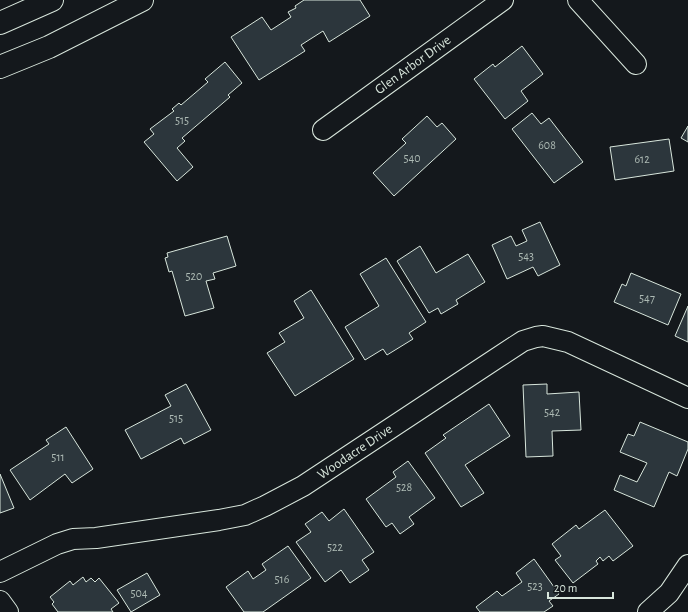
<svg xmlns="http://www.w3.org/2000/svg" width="688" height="612" font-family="'Alegreya Sans',sans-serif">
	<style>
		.building { fill: #2c363c; stroke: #d8e6dc }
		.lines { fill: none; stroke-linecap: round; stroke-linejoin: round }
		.street-casing { stroke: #d8e6dc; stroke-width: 22 }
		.primary-casing { stroke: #d8e6dc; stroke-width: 24 }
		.street { stroke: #14181c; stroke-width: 20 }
		.primary { stroke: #14181c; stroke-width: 22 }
		.labels { text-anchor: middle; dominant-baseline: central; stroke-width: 3; stroke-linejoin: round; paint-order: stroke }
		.number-label { font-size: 12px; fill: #adbab4 }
		.street-label { font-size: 14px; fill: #d8e6dc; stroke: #14181c }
	</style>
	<rect width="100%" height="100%" fill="#14181c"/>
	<!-- building -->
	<g class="building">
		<path d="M304 0H360L370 16 329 42 323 31 301 45 305 51 259 80 231 37 262 17 271 30 291 17 288 12 296 8 295 6Z"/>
		<path d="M522 46 543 74 521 91 528 101 505 119 474 79 493 64 495 67Z"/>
		<path d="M225 62 242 83 228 95 230 97 182 138 185 141 177 148 193 167 177 181 144 142 154 134 150 129 174 111 172 109 179 103 181 105 208 82 205 79Z"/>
		<path d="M532 113 541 124 549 118 583 162 554 183 512 129Z"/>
		<path d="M427 116 437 127 442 123 456 139 394 196 373 173 406 143 402 139Z"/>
		<path d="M688 126V142L681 138Z"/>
		<path d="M669 139 674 171 615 180 610 147Z"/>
		<path d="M540 222 560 265 538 276 533 267 507 279 492 245 511 236 516 246 527 241 522 230Z"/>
		<path d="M227 236 236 266 213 273 215 279 206 281 214 308 185 316 172 271 169 272 165 258 168 257 167 253Z"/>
		<path d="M420 246 436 273 468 254 485 282 456 300 458 304 441 314 438 308 429 313 397 261Z"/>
		<path d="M386 258 426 322 409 333 413 339 387 355 383 349 365 360 345 327 379 306 360 274Z"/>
		<path d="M631 273 681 294 668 325 614 302 622 284 626 286Z"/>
		<path d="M311 290 354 359 295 396 267 353 285 342 279 333 304 318 294 301Z"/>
		<path d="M688 306V342L675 336Z"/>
		<path d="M186 384 211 430 184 444 181 438 141 459 125 430 171 406 165 395Z"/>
		<path d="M547 384V394L579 392 581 430 552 431 553 456 526 457 523 385Z"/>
		<path d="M489 404 510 436 465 465 484 493 461 507 425 453 446 438 443 435Z"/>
		<path d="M640 422 688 442V449L677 476 669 472 654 507 614 490 620 475 637 482 647 463 620 452 628 434 634 436Z"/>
		<path d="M66 427 93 469 72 483 65 474 30 500 10 470 49 444 46 440Z"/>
		<path d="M408 461 435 498 409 517 414 524 400 534 392 523 386 527 366 499 396 477 393 472Z"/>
		<path d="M0 474 14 508 0 513Z"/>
		<path d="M344 509 374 552 362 560 369 570 350 583 341 570 325 582 296 542 311 532 305 524 322 512 329 521Z"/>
		<path d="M605 510 633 546 613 561 609 556 603 561 600 557 596 561 598 564 573 583 555 560 561 556 552 544 576 525 579 529Z"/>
		<path d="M288 546 311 578 263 612H244L226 587 248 571 253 579 266 570 262 564Z"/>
		<path d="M534 559 559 594 549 601 553 606 544 612H480L476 607 497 591 502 596 522 582 516 573Z"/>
		<path d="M147 573 160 595 131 612 117 590Z"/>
		<path d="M83 577 86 582 91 578 95 582 99 578 119 603 111 609 113 612H58L52 604 54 602 50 597 70 581 73 585Z"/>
	</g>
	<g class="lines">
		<defs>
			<g id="street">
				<path d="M578 0 636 64"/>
				<path d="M323 130 503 0"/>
				<path d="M0 572 57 544 73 539 96 538 219 520 245 515 265 506 303 486 497 358 523 341 536 337 543 336 568 342 688 398"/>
				<path d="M0 601 8 612"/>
				<path d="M648 612 669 593 688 565"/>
			</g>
			<g id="primary">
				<path d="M0 23 52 0"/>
				<path d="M0 67 49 47 142 0"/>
			</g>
		</defs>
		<!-- street casing -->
		<use href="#street" class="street-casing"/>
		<!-- primary casing -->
		<use href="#primary" class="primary-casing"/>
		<!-- street -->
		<use href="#street" class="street"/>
		<!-- primary -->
		<use href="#primary" class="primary"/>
	</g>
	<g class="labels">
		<!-- number labels -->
		<g class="number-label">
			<text x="182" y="120">515</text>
			<text x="547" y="145">608</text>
			<text x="412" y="158">540</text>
			<text x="642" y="159">612</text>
			<text x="526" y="256">543</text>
			<text x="194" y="276">520</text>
			<text x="647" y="298">547</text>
			<text x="552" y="412">542</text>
			<text x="176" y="418">515</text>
			<text x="58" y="457">511</text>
			<text x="404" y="487">528</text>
			<text x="335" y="547">522</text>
			<text x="282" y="579">516</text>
			<text x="535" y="586">523</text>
			<text x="139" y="593">504</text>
		</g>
		<!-- street labels -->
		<g class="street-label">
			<text transform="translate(413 65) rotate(-36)">Glen Arbor Drive</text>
			<text transform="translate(355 452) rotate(-34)">Woodacre Drive</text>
		</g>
	</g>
	<!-- scale -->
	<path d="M548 592v6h65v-6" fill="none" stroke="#d8e6dc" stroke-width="2"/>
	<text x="554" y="592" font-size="12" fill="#d8e6dc" stroke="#14181c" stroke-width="3" paint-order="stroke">20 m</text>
</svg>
